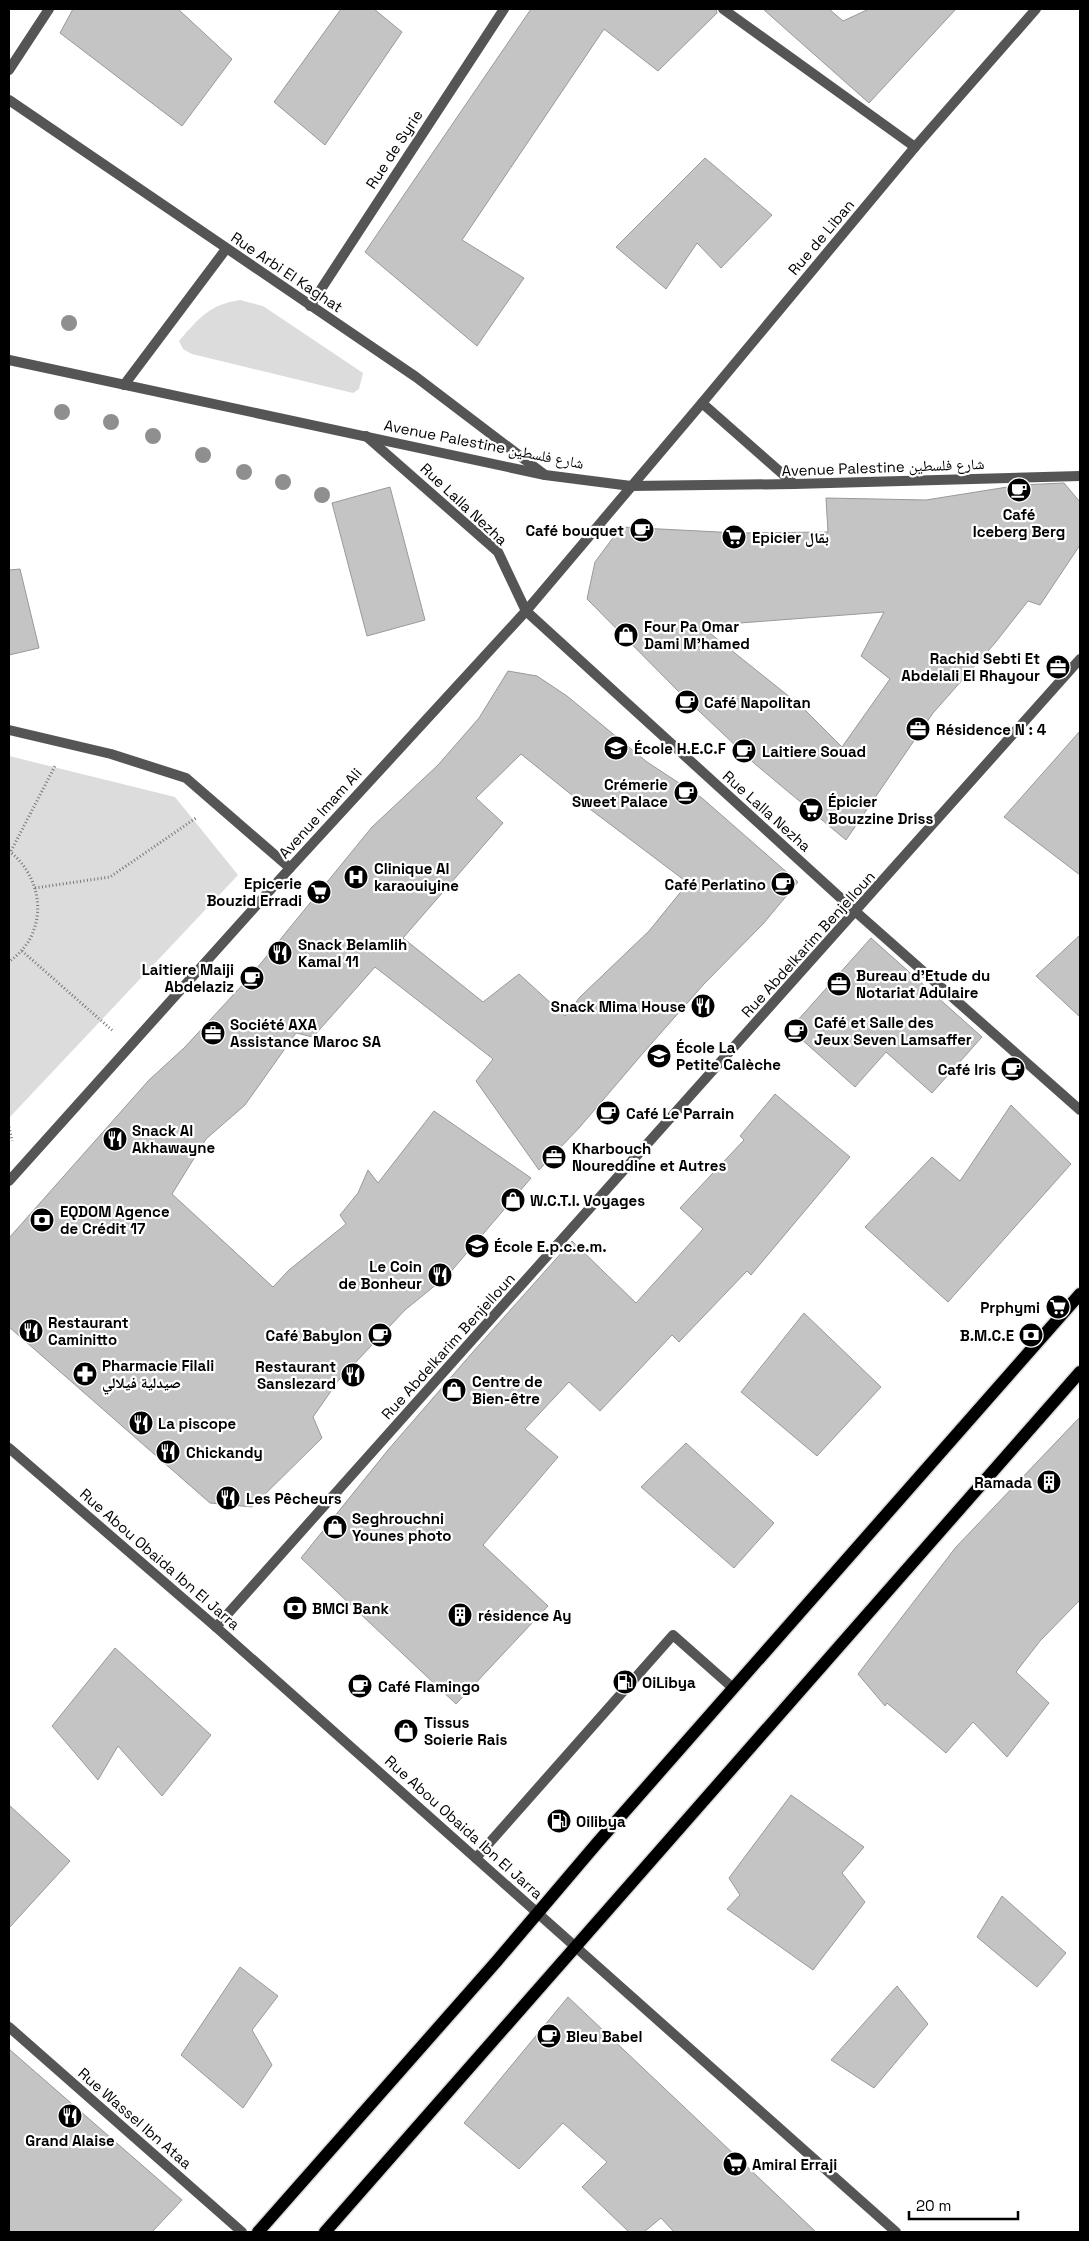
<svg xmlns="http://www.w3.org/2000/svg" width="1089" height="2241" font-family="'Space Grotesk','Noto Naskh Arabic',sans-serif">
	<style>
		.green { fill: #dcdcdc }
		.building { fill: #c4c4c4; stroke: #999; fill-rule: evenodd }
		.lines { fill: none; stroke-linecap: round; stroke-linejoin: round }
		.primary-casing { stroke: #dbdbdb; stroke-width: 15 }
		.path { stroke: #777; stroke-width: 3; stroke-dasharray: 1 2.5; stroke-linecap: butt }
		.service { stroke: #555; stroke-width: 10 }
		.minor { stroke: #555; stroke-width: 10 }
		.tertiary { stroke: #555; stroke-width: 10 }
		.primary { stroke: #000; stroke-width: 12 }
		.tree { fill: #8f8f8f }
		.labels { text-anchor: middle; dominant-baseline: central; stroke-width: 4.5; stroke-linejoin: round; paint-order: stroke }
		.street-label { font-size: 15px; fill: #000; stroke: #fff }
		.poi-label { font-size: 15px; font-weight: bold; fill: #000; stroke: #fff; text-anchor: start }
	</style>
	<rect width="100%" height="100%" fill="#fff"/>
	<!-- green -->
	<g class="green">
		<path d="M240 300 263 306 363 373 359 389 353 393 192 354 183 349 179 341C198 319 210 304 240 300Z"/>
		<path d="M9 756 175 797 238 875 9 1118Z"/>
	</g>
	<!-- building -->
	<g class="building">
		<path d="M73 9H178L232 59 182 126 60 33Z"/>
		<path d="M341 9H374L402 32 325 145 274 102Z"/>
		<path d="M531 9H716L717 13 658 71 604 29 462 240 524 278 477 346 365 252Z"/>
		<path d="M763 9H829L843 21 869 9H956L869 103Z"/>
		<path d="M705 158 772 215 721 268 697 243 666 289 616 247Z"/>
		<path d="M1064 483 1080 502V545L1040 605 1028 601 995 643 933 713 846 840 755 764 682 695 587 599 595 562 621 527 738 533 828 532 826 498 926 500 1020 485ZM884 612 861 656 890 679 842 747 801 706 701 626Z"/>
		<path d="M390 487 425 620 367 636 332 503Z"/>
		<path d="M20 569 39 648 9 655V570Z"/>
		<path d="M508 671 537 676 567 696 647 762 702 798 798 882 763 924 704 984 644 1052 579 1128 539 1170 476 1081 493 1059 375 967 313 1037 296 1033 245 1105 206 1139 172 1194 273 1287 289 1270 346 1224 340 1215 358 1193 368 1170 378 1183 434 1111 531 1178 448 1275 405 1310 338 1381 313 1417 322 1438 252 1507 210 1503 9 1327V1238L149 1080 184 1048 248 979 372 827 438 765 479 718ZM521 754 578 800 688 883 649 931 580 997 565 1016 519 974 483 1002 403 938 503 823 476 798Z"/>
		<path d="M1080 731V875L1004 817Z"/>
		<path d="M1080 935V1017L1036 976Z"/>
		<path d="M871 938 982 1037 932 1093 886 1052 855 1087 790 1029Z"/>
		<path d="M775 1094 850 1157 751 1275 747 1271 679 1342 672 1335 600 1411 569 1382 525 1429 558 1457 483 1545 548 1606 456 1704 301 1558 388 1450 472 1353 572 1241 636 1303 703 1229 680 1208 744 1140 740 1136Z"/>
		<path d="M1011 1105 1071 1164 948 1302 865 1227 932 1157 960 1181Z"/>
		<path d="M804 1313 881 1387 817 1456 741 1392Z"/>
		<path d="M1080 1417V1600L1040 1641 1016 1672 1049 1703 1007 1757 973 1722 946 1753 887 1703 885 1706 858 1674 956 1547Z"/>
		<path d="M686 1443 774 1523 734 1568 641 1487Z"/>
		<path d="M115 1648 211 1735 162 1796 118 1746 98 1780 52 1726Z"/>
		<path d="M791 1795 864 1847 842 1873 865 1902 813 1970 727 1909 740 1895 729 1878Z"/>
		<path d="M9 1805 70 1861 9 1928Z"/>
		<path d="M1002 1896 1066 1953 1037 1987 977 1937Z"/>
		<path d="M240 1967 278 1996 252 2030 272 2065 243 2108 181 2055Z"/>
		<path d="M897 1986 928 2024 874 2088 831 2060Z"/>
		<path d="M568 1997 816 2232H674L661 2218 644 2232H629L582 2187 607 2162 563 2123 519 2169 464 2123Z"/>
		<path d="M9 2049 182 2200 152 2232H9Z"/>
	</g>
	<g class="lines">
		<defs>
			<g id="primary">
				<path d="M258 2232 496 1962 598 1842 1080 1294"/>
				<path d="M325 2232 1080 1372"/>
			</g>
		</defs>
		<!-- primary casing -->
		<use href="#primary" class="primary-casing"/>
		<!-- path -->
		<g class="path">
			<path d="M9 851C33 869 45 903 33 932 29 944 19 954 9 962"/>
			<path d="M11 851 55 766"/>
			<path d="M35 888 110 877 196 818"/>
			<path d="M22 951 113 1031"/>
			<path d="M9 1127 12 1141"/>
		</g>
		<!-- service -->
		<g class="service">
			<path d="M9 730 111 754 186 778 290 868"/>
			<path d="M476 1858 673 1635 733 1688"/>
		</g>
		<!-- minor -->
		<g class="minor">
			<path d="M723 9 915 147"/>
			<path d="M9 70 49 9"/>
			<path d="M9 100 416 377 545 475"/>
			<path d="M310 306 504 9"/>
			<path d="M124 385 226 249"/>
			<path d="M702 403 794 484"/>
			<path d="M366 436 498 552 526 611 856 912 1080 1110"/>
			<path d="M9 1181 290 868 526 611 702 403 915 147 1036 9"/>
			<path d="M9 1448 216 1627 896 2232"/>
			<path d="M216 1627 1080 659"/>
			<path d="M9 2027 242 2232"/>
		</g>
		<!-- tertiary -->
		<path class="tertiary" d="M9 360 545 475 631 486 794 484 1080 476"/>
		<!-- primary -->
		<use href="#primary" class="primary"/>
	</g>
	<!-- trees -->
	<g class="tree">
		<circle cx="69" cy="323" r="8"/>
		<circle cx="62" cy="412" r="8"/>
		<circle cx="111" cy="422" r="8"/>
		<circle cx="153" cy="436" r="8"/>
		<circle cx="203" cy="455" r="8"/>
		<circle cx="244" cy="472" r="8"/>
		<circle cx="283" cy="482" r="8"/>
		<circle cx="322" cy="495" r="8"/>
	</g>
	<!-- icons -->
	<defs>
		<symbol id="cafe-disc" viewBox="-11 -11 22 22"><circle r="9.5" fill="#000" stroke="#fff"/><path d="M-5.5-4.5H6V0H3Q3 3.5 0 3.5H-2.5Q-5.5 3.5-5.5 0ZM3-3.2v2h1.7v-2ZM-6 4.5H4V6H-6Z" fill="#fff"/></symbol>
		<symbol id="supermarket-disc" viewBox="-11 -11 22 22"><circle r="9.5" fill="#000" stroke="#fff"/><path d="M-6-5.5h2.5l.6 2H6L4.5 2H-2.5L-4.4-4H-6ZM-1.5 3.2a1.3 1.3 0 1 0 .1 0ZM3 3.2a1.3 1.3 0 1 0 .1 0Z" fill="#fff"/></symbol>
		<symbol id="shop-disc" viewBox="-11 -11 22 22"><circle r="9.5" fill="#000" stroke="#fff"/><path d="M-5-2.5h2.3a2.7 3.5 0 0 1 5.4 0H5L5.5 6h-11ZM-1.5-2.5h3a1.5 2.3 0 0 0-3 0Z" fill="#fff"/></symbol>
		<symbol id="office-disc" viewBox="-11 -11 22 22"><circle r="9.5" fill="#000" stroke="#fff"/><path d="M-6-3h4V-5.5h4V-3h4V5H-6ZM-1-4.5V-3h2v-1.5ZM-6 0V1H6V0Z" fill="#fff"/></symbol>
		<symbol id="school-disc" viewBox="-11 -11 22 22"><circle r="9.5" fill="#000" stroke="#fff"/><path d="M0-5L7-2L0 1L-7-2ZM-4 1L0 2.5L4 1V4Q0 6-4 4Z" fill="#fff"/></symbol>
		<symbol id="hospital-disc" viewBox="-11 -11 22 22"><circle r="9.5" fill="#000" stroke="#fff"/><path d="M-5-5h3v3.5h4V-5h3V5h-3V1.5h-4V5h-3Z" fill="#fff"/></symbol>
		<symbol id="restaurant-disc" viewBox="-11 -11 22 22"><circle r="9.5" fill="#000" stroke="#fff"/><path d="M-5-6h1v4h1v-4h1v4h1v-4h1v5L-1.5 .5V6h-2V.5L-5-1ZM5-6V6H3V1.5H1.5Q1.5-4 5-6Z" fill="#fff"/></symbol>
		<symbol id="bank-disc" viewBox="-11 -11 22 22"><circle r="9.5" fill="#000" stroke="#fff"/><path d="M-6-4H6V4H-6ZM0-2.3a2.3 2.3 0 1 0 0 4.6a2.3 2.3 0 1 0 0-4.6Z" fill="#fff"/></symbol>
		<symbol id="pharmacy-disc" viewBox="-11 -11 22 22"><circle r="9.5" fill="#000" stroke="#fff"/><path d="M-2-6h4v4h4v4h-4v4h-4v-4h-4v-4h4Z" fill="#fff"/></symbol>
		<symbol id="building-disc" viewBox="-11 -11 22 22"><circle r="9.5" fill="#000" stroke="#fff"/><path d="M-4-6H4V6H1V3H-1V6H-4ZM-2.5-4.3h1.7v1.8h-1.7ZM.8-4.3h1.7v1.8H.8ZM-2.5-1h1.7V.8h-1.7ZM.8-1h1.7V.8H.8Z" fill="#fff"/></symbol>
		<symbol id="fuel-disc" viewBox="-11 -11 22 22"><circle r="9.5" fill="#000" stroke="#fff"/><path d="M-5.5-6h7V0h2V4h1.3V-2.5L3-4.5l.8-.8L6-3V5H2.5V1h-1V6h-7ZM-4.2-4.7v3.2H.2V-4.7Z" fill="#fff"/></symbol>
	</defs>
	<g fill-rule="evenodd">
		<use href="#cafe-disc" x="1005" y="476" width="28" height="28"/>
		<use href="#cafe-disc" x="628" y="516" width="28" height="28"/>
		<use href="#supermarket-disc" x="720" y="523" width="28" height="28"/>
		<use href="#shop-disc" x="612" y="621" width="28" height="28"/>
		<use href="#office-disc" x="1044" y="653" width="28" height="28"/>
		<use href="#cafe-disc" x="673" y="688" width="28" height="28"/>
		<use href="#office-disc" x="904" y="715" width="28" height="28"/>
		<use href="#school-disc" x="602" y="734" width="28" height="28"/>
		<use href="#cafe-disc" x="730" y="737" width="28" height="28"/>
		<use href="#cafe-disc" x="672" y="779" width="28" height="28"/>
		<use href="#supermarket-disc" x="797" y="796" width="28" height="28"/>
		<use href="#hospital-disc" x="342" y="863" width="28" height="28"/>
		<use href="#cafe-disc" x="769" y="870" width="28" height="28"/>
		<use href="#supermarket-disc" x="305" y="878" width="28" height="28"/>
		<use href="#restaurant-disc" x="266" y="939" width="28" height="28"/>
		<use href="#cafe-disc" x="238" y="964" width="28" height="28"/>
		<use href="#office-disc" x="825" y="970" width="28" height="28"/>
		<use href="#restaurant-disc" x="689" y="992" width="28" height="28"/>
		<use href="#cafe-disc" x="782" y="1017" width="28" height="28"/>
		<use href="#office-disc" x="199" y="1019" width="28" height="28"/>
		<use href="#school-disc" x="645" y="1042" width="28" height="28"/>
		<use href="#cafe-disc" x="999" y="1055" width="28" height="28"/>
		<use href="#cafe-disc" x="594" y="1099" width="28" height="28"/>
		<use href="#restaurant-disc" x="101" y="1125" width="28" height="28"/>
		<use href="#office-disc" x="540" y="1143" width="28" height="28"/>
		<use href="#shop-disc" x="499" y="1186" width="28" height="28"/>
		<use href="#bank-disc" x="28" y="1206" width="28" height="28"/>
		<use href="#school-disc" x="463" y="1232" width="28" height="28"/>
		<use href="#restaurant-disc" x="426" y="1261" width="28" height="28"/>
		<use href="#supermarket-disc" x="1044" y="1293" width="28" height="28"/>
		<use href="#restaurant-disc" x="17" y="1317" width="28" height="28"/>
		<use href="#cafe-disc" x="366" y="1321" width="28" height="28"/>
		<use href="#bank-disc" x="1017" y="1321" width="28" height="28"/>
		<use href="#pharmacy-disc" x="71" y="1360" width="28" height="28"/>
		<use href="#restaurant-disc" x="339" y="1361" width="28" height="28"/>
		<use href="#shop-disc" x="440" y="1376" width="28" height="28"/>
		<use href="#restaurant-disc" x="127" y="1409" width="28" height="28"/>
		<use href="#restaurant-disc" x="154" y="1438" width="28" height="28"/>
		<use href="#building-disc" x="1035" y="1468" width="28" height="28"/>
		<use href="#restaurant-disc" x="214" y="1484" width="28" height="28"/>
		<use href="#shop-disc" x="321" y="1513" width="28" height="28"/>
		<use href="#bank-disc" x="281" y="1594" width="28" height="28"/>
		<use href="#building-disc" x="446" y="1601" width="28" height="28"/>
		<use href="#fuel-disc" x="611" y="1668" width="28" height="28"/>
		<use href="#cafe-disc" x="346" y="1672" width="28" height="28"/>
		<use href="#shop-disc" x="392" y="1717" width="28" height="28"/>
		<use href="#fuel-disc" x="545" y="1807" width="28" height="28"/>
		<use href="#cafe-disc" x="535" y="2022" width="28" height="28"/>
		<use href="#restaurant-disc" x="56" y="2102" width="28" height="28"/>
		<use href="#supermarket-disc" x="721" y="2150" width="28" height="28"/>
	</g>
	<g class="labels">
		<!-- street labels -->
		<g class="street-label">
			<text transform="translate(394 149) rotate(-57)">Rue de Syrie</text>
			<text transform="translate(821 237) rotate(-50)">Rue de Liban</text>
			<text transform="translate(287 272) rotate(34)">Rue Arbi El Kaghat</text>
			<text transform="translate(484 444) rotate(11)">Avenue Palestine شارع فلسطين</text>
			<text transform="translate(883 467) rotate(-2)">Avenue Palestine شارع فلسطين</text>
			<text transform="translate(464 504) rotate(43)">Rue Lalla Nezha</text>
			<text transform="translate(767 811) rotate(42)">Rue Lalla Nezha</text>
			<text transform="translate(320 813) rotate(-48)">Avenue Imam Ali</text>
			<text transform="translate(808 944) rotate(-48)">Rue Abdelkarim Benjelloun</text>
			<text transform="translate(448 1346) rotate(-48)">Rue Abdelkarim Benjelloun</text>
			<text transform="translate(160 1559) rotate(41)">Rue Abou Obaida Ibn El Jarra</text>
			<text transform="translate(464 1827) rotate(42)">Rue Abou Obaida Ibn El Jarra</text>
			<text transform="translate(135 2118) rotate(41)">Rue Wassel Ibn Ataa</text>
		</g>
		<!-- poi labels -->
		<g class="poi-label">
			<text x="1019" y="514" text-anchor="middle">Café<tspan x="1019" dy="17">Iceberg Berg</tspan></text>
			<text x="624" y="530" text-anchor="end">Café bouquet</text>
			<text x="752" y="537">Epicier بقال</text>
			<text x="644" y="626">Four Pa Omar<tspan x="644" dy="17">Dami M'hamed</tspan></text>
			<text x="1040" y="658" text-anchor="end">Rachid Sebti Et<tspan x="1040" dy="17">Abdelali El Rhayour</tspan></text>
			<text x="704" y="702">Café Napolitan</text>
			<text x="936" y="729">Résidence N : 4</text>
			<text x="634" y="748">École H.E.C.F</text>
			<text x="762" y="751">Laitiere Souad</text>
			<text x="668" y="784" text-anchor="end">Crémerie<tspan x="668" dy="17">Sweet Palace</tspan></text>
			<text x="828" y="801">Épicier<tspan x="828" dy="17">Bouzzine Driss</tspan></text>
			<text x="374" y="868">Clinique Al<tspan x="374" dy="17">karaouiyine</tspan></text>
			<text x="302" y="883" text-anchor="end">Epicerie<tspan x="302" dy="17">Bouzid Erradi</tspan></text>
			<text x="766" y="884" text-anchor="end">Café Perlatino</text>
			<text x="298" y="944">Snack Belamlih<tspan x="298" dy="17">Kamal 11</tspan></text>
			<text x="234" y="969" text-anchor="end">Laitiere Maiji<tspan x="234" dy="17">Abdelaziz</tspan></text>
			<text x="856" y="975">Bureau d'Etude du<tspan x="856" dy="17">Notariat Adulaire</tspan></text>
			<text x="686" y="1006" text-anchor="end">Snack Mima House</text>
			<text x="814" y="1022">Café et Salle des<tspan x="814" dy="17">Jeux Seven Lamsaffer</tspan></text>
			<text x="230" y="1024">Société AXA<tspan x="230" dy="17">Assistance Maroc SA</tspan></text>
			<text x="676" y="1047">École La<tspan x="676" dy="17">Petite Calèche</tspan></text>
			<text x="996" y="1069" text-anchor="end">Café Iris</text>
			<text x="626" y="1113">Café Le Parrain</text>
			<text x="132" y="1130">Snack Al<tspan x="132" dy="17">Akhawayne</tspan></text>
			<text x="572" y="1148">Kharbouch<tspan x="572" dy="17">Noureddine et Autres</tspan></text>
			<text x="530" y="1200">W.C.T.I. Voyages</text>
			<text x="60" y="1211">EQDOM Agence<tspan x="60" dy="17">de Crédit 17</tspan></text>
			<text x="494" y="1246">École E.p.c.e.m.</text>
			<text x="422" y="1266" text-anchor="end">Le Coin<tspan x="422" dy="17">de Bonheur</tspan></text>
			<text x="1040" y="1307" text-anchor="end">Prphymi</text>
			<text x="48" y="1322">Restaurant<tspan x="48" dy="17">Caminitto</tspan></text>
			<text x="362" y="1335" text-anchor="end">Café Babylon</text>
			<text x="1014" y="1335" text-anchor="end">B.M.C.E</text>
			<text x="102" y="1365">Pharmacie Filali<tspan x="102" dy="17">صيدلية فيلالي</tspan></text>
			<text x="336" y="1366" text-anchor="end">Restaurant<tspan x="336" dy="17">Sanslezard</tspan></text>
			<text x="472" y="1381">Centre de<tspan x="472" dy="17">Bien-être</tspan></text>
			<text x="158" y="1423">La piscope</text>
			<text x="186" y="1452">Chickandy</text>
			<text x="1032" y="1482" text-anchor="end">Ramada</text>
			<text x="246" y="1498">Les Pêcheurs</text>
			<text x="352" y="1518">Seghrouchni<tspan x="352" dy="17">Younes photo</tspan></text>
			<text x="312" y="1608">BMCI Bank</text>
			<text x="478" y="1615">résidence Ay</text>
			<text x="642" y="1682">OiLibya</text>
			<text x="378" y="1686">Café Flamingo</text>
			<text x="424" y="1722">Tissus<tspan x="424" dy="17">Soierie Rais</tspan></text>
			<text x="576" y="1821">Oilibya</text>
			<text x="566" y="2036">Bleu Babel</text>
			<text x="70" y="2140" text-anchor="middle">Grand Alaise</text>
			<text x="752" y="2164">Amiral Erraji</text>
		</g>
	</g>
	<!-- border -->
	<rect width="1089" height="2241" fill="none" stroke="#000000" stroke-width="20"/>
	<!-- scale -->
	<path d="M909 2211v8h109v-8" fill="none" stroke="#000000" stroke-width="2.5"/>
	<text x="916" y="2211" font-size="15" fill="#000000" stroke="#ffffff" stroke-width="4" paint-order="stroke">20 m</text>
</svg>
